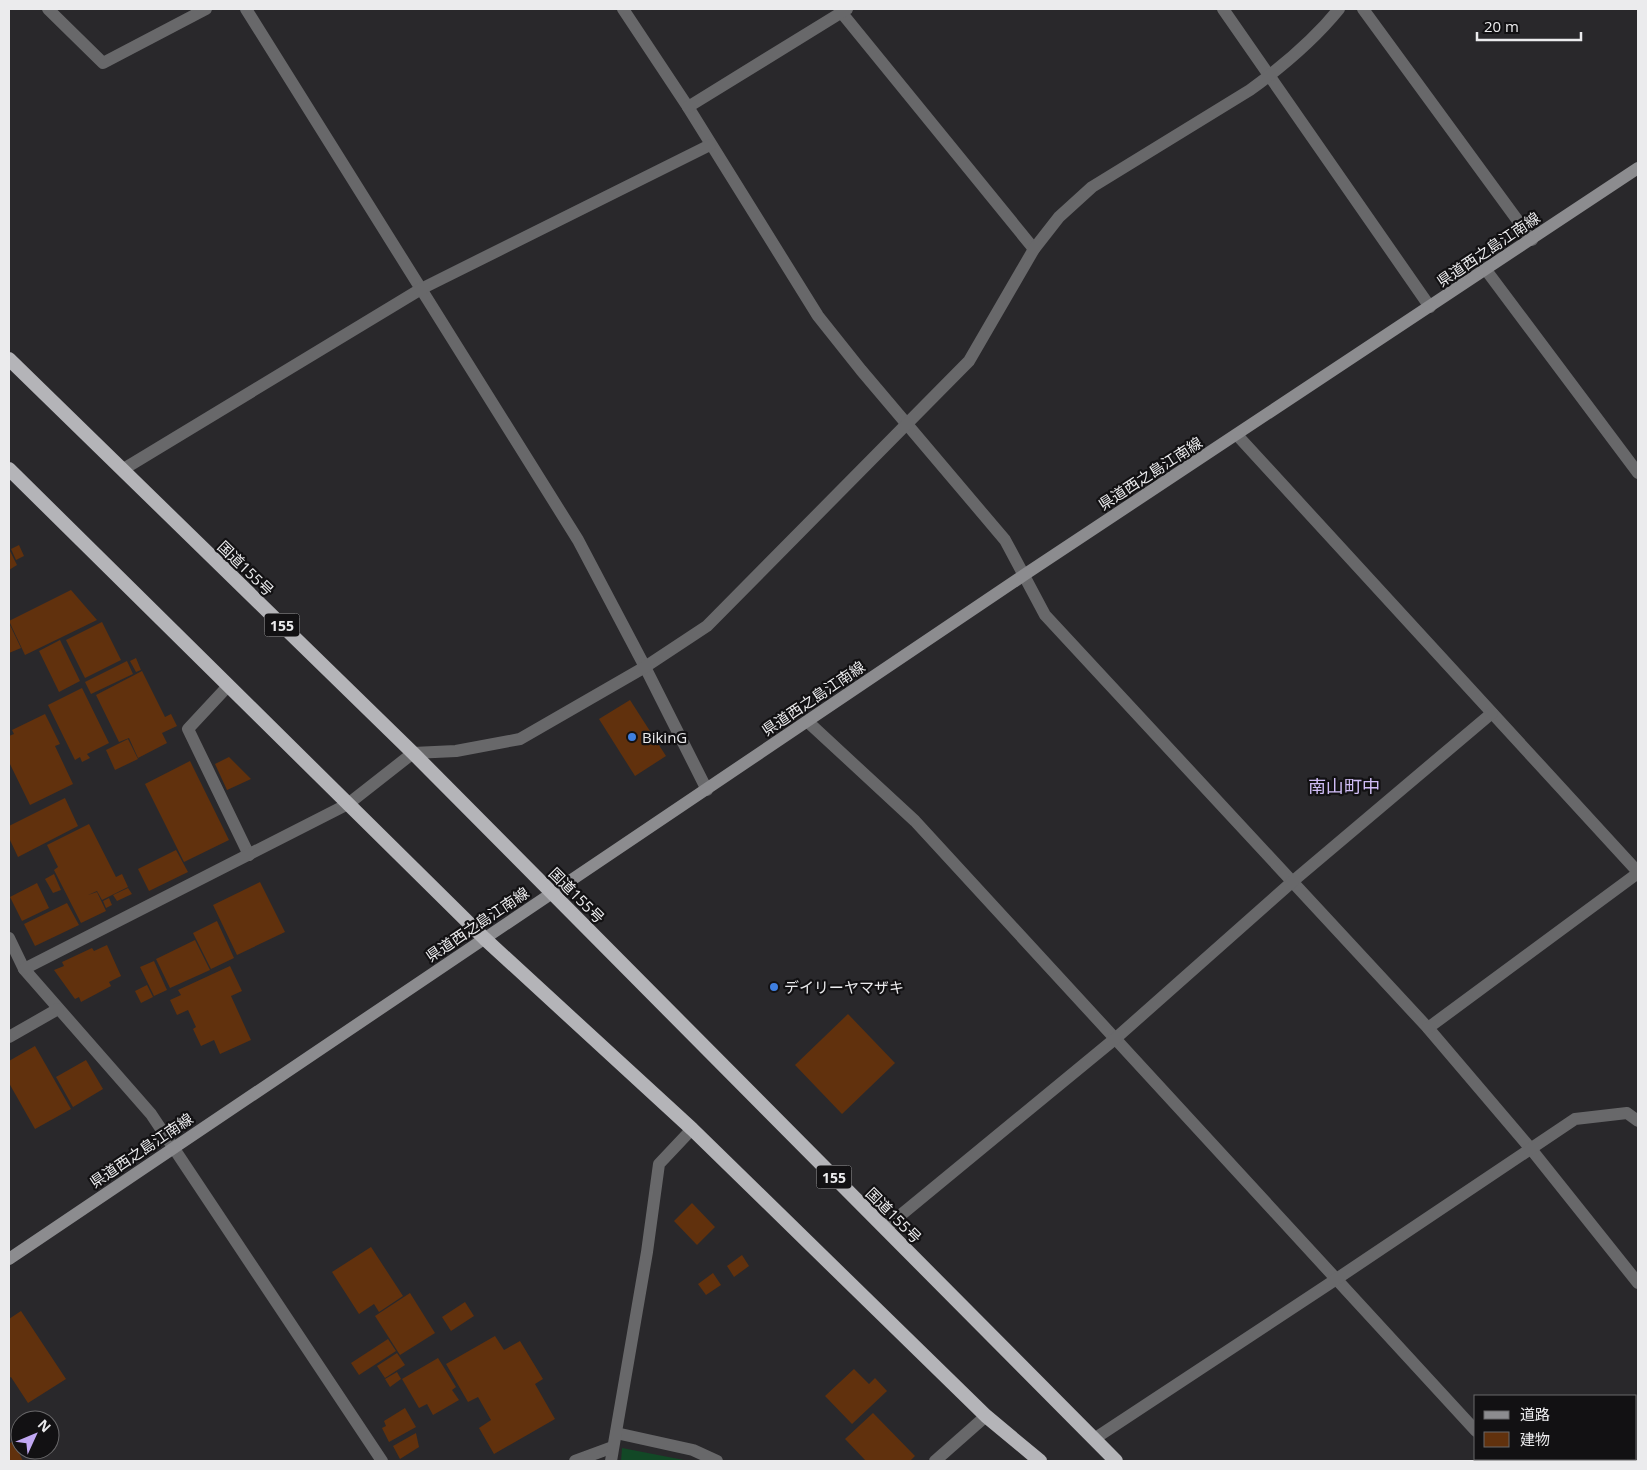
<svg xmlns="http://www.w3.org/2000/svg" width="1647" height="1470" font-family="'Open Sans','Noto Sans JP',sans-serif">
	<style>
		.green { fill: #124826 }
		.building { fill: #61310d }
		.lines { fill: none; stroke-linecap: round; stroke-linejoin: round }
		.minor { stroke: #68686a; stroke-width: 12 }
		.secondary { stroke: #8c8c8f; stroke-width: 12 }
		.trunk { stroke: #b4b4b8; stroke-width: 14 }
		.shop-dot { fill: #3f7fe0; stroke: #121113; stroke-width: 2 }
		.labels { text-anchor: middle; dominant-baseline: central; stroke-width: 4.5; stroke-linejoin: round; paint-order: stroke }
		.shield { fill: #121113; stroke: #aaaaac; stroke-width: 1 }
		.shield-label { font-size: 14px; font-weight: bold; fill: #ebebed }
		.street-label { font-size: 15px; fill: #ebebed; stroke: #121113 }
		.poi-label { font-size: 15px; fill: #ebebed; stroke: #121113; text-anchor: start }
		.quarter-label { font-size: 18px; fill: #d0bdf6; stroke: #121113 }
	</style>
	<rect width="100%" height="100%" fill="#29282b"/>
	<!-- green -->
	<path class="green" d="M622 1448 689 1461H621Z"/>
	<!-- building -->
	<g class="building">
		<path d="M19 545 24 556 16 560 11 549Z"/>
		<path d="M9 549 17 565 9 570Z"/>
		<path d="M71 590 97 620 25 655 9 621Z"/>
		<path d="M102 622 121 660 85 678 66 640Z"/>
		<path d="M9 623 21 648 9 653Z"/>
		<path d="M60 640 80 681 59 692 39 651Z"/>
		<path d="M136 658 141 670 136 672 130 661Z"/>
		<path d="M127 661 133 674 91 694 85 682Z"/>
		<path d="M142 671 165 717 171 714 177 726 162 733 167 743 138 758 129 738 119 742 96 695Z"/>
		<path d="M82 688 109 743 87 754 90 758 82 762 80 757 75 760 48 705Z"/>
		<path d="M630 700 666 756 635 776 599 719Z"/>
		<path d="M45 714 60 744 55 746 73 784 30 805 9 762V736L14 734 12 730Z"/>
		<path d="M128 739 138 759 115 770 106 750Z"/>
		<path d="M229 757 251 779 227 790 215 764Z"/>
		<path d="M190 761 229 840 184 862 145 784Z"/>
		<path d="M65 798 78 826 18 857 9 838V826Z"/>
		<path d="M89 824 116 877 122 874 128 887 102 900 97 891 88 895 97 892 106 911 81 923 54 870 58 867 47 845Z"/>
		<path d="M176 850 188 872 149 891 138 869Z"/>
		<path d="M54 874 61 890 53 893 45 879Z"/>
		<path d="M260 882 285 932 237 955 213 905Z"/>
		<path d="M37 883 49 908 22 921 10 897Z"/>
		<path d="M128 888 132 894 117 901 113 895Z"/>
		<path d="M109 898 112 905 106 908 103 901Z"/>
		<path d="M67 903 79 925 35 946 24 924Z"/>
		<path d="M217 921 234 958 211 969 193 933Z"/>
		<path d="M195 940 210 970 170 988 156 959Z"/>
		<path d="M107 945 121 976 109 982 111 986 81 1002 79 997 75 999 54 970 64 966 62 962 92 948 94 951Z"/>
		<path d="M154 961 167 990 154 996 140 967Z"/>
		<path d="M230 966 242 991 231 996 251 1040 220 1054 214 1040 201 1046 193 1029 196 1027 188 1010 177 1015 170 1000 181 995 178 990Z"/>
		<path d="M147 985 153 997 141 1003 135 991Z"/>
		<path d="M848 1014 895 1063 842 1114 795 1065Z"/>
		<path d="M35 1046 71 1109 35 1129 9 1083V1061Z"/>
		<path d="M86 1060 103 1089 73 1107 56 1077Z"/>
		<path d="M692 1203 715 1227 697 1245 674 1221Z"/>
		<path d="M371 1247 403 1296 379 1312 374 1304 359 1314 332 1272Z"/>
		<path d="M742 1255 749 1266 734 1277 727 1266Z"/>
		<path d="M713 1273 721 1285 706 1295 698 1284Z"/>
		<path d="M410 1293 435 1333 400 1355 375 1316Z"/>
		<path d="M465 1302 474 1316 451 1331 442 1317Z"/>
		<path d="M21 1311 66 1379 28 1403 11 1377 9 1378V1319Z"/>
		<path d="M495 1336 504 1350 520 1341 543 1379 535 1384 555 1419 494 1454 479 1428 491 1420 478 1397 468 1402 446 1364Z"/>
		<path d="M388 1339 396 1351 359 1375 351 1363Z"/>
		<path d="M397 1353 405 1365 385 1378 377 1366Z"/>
		<path d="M438 1358 456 1387 452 1390 459 1400 433 1415 427 1404 419 1408 402 1379Z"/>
		<path d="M854 1369 869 1384 875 1378 887 1391 852 1424 825 1396Z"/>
		<path d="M397 1372 401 1379 390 1387 385 1379Z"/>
		<path d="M405 1408 416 1427 389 1442 382 1428 386 1426 384 1421Z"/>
		<path d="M873 1413 915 1456 910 1461H866L845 1439Z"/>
		<path d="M416 1433 419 1447 400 1459 393 1446Z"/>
		<path d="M13 1441 23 1461H9V1444Z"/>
	</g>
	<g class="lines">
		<!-- minor -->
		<g class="minor">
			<path d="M48 9 103 63 206 9"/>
			<path d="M246 9 578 540 645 667 707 790"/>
			<path d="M623 9 688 107 818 316 861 370 1005 540 1045 615 1428 1028 1531 1149 1638 1283"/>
			<path d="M1223 9 1430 307"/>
			<path d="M1363 9 1532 240"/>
			<path d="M841 12 1034 249"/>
			<path d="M688 107 847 9"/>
			<path d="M1486 270 1638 473"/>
			<path d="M1237 435 1638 872"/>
			<path d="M122 470 421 289 710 145"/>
			<path d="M228 686 188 729 249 855"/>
			<path d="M808 722 915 821 1476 1431"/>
			<path d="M9 938 24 969 151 1114 382 1461"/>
			<path d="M24 969 348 804 413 753 456 751 520 739 645 667 707 626 969 361 1034 249 1059 217 1092 187 1250 90C1283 66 1313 41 1339 9"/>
			<path d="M1428 1028 1638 873"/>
			<path d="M9 1037 58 1009"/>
			<path d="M885 1228 1116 1038 1292 882 1492 713"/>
			<path d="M616 1433 693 1450 717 1461"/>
			<path d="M1094 1439 1335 1280 1575 1119 1627 1113 1638 1121"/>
			<path d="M1502 1459 1504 1461"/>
			<path d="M575 1461 613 1447"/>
			<path d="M611 1461 647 1252 659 1164 692 1129"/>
			<path d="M935 1461 986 1416"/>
		</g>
		<!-- secondary -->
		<path class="secondary" d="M9 1259 1024 575 1638 168"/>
		<!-- trunk -->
		<g class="trunk">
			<path d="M9 359 413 753 1116 1461"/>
			<path d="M9 469 485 939 692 1129 986 1416 1040 1461"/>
		</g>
	</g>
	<!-- markers -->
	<g class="shop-dot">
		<circle cx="632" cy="737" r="5"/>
		<circle cx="774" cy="987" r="5"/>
	</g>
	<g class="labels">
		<!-- shield labels -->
		<g class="shield">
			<rect x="264.5" y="613.5" width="35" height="23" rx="4"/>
			<rect x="816.5" y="1165.5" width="35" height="23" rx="4"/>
		</g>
		<g class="shield-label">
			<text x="282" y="625">155</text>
			<text x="834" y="1177">155</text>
		</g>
		<!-- street labels -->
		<g class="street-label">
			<text transform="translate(1488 249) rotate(-34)">県道西之島江南線</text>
			<text transform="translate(1150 473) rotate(-33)">県道西之島江南線</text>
			<text transform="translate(246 568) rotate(44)">国道155号</text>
			<text transform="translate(813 698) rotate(-34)">県道西之島江南線</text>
			<text transform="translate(577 895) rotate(45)">国道155号</text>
			<text transform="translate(477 924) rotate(-34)">県道西之島江南線</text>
			<text transform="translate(141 1150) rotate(-34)">県道西之島江南線</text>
			<text transform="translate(894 1215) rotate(45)">国道155号</text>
		</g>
		<!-- poi labels -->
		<g class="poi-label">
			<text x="642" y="737">BikinG</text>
			<text x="784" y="987">デイリーヤマザキ</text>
		</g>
		<!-- quarter labels -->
		<g class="quarter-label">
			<text x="1344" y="786">南山町中</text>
		</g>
	</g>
	<!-- border -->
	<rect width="1647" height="1470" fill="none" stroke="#ebebed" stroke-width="20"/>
	<!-- legend -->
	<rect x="1474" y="1395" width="162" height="65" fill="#121113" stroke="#69686a"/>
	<rect x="1484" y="1411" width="25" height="8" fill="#8c8c8f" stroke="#69686a"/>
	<text x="1520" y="1420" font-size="15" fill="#ebebed">道路</text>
	<rect x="1484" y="1432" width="25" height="15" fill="#61310d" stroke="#69686a"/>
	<text x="1520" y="1445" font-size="15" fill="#ebebed">建物</text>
	<!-- north arrow -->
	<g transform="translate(35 1435) rotate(46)"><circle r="24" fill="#121113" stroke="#69686a"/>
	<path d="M0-4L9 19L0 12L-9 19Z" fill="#c1a8f3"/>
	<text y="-8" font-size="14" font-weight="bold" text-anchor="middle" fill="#ebebed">N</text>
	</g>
	<!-- scale -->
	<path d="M1477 32v8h104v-8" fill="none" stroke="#ebebed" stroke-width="2.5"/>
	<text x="1484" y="32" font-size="15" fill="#ebebed" stroke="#121113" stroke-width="4" paint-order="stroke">20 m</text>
</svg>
